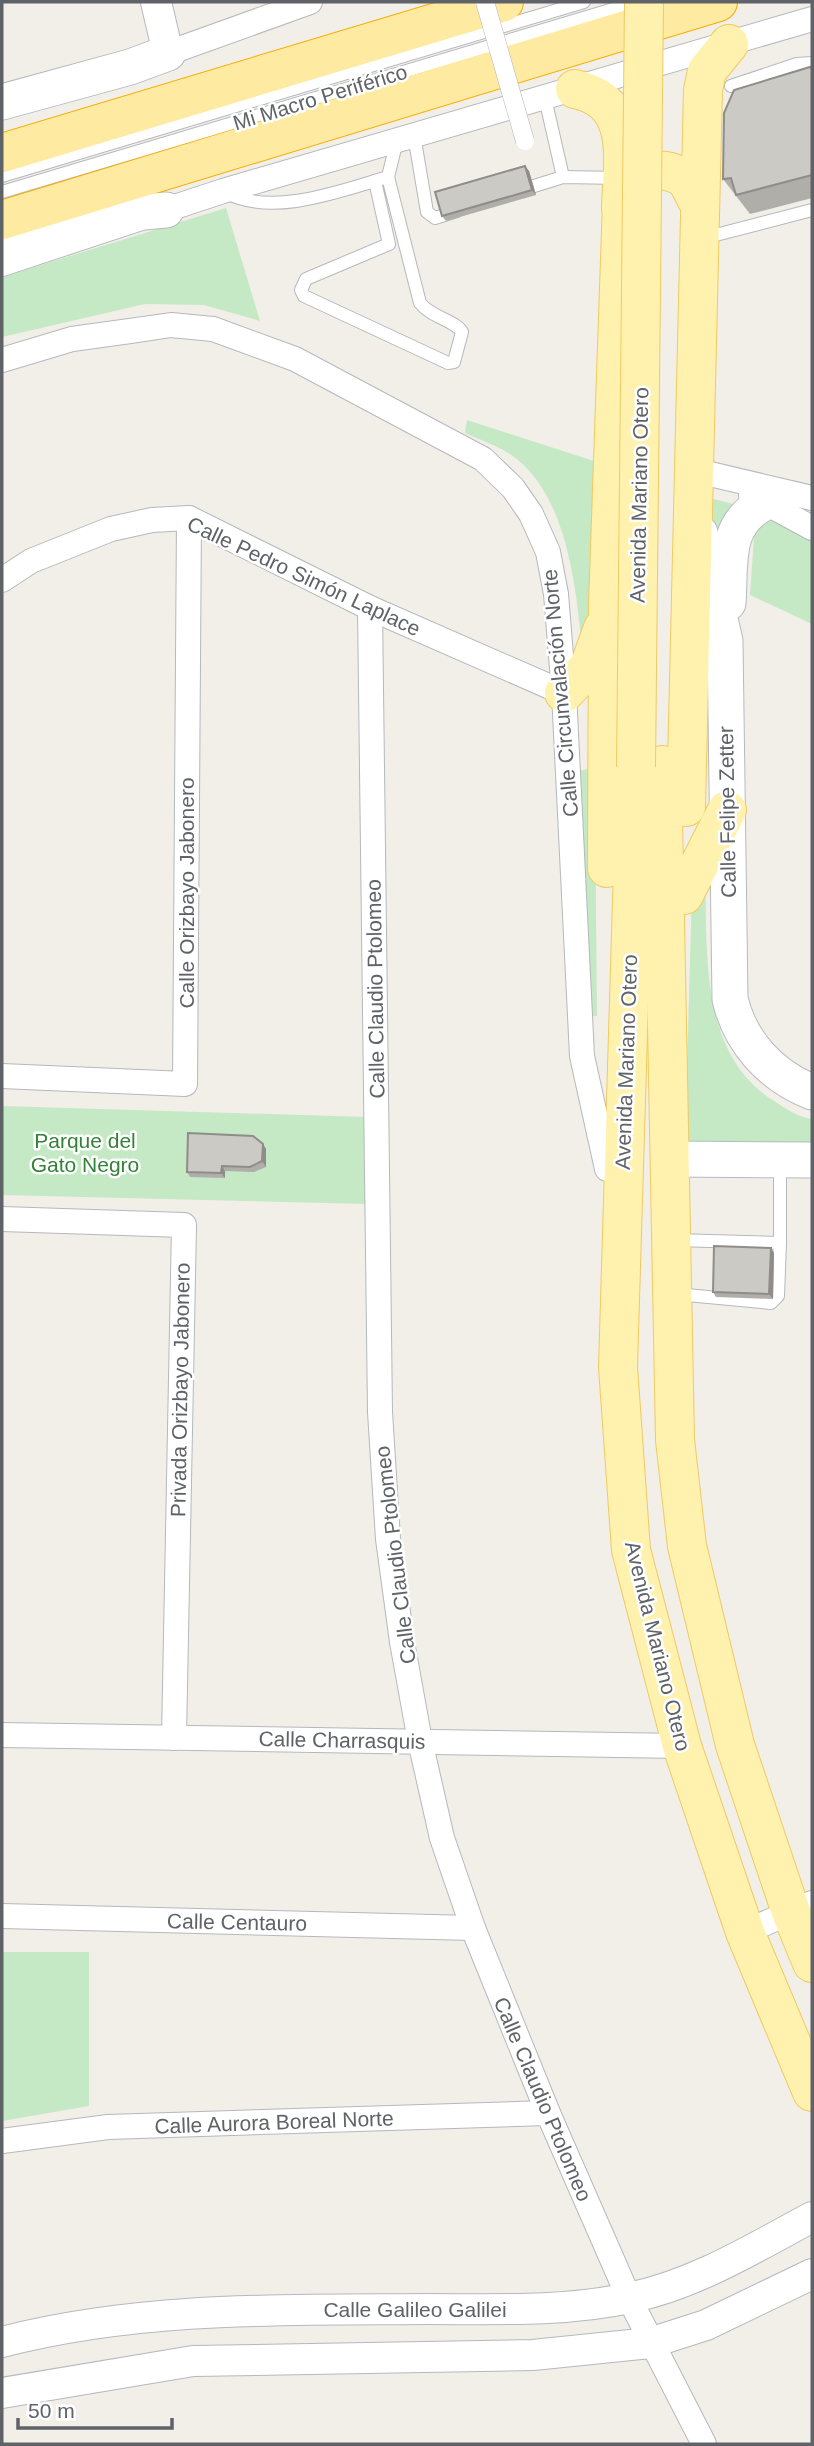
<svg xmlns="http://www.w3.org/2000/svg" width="814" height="2446" font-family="Arial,sans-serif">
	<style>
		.green { fill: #c5e8c5 }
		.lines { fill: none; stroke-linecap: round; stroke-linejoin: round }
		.service-casing { stroke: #b5b8bc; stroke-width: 14 }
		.minor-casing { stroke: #b5b8bc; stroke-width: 26 }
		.tertiary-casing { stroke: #b5b8bc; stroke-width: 32 }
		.secondary-casing { stroke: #b6babf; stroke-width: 37 }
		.primary-casing { stroke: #f2c960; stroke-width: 40 }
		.trunk-casing { stroke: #f9ab00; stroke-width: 40 }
		.service { stroke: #fff; stroke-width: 12 }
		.minor { stroke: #fff; stroke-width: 24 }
		.tertiary { stroke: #fff; stroke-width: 30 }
		.secondary { stroke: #fff; stroke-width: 35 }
		.primary { stroke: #fff2af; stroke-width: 38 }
		.trunk { stroke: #feeaa1; stroke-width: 38 }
		.pedestrian-bridge-casing { stroke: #b5b8bc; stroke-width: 19; stroke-linecap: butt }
		.primary-bridge-casing { stroke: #f2c960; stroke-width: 40; stroke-linecap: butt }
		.pedestrian-bridge { stroke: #fff; stroke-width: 18 }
		.primary-bridge { stroke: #fff2af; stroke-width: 38 }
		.wall { fill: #afaea9 }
		.shaded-wall { fill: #8f8d8a }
		.building { fill: #cccac5; stroke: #8f8d8a; stroke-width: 2 }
		.labels { text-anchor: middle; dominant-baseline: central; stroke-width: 5; stroke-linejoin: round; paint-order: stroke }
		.street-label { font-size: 21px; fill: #5f6368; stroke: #fff }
		.park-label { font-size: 21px; fill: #348238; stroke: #fff }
	</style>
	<rect width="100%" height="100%" fill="#f1efe8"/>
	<!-- green -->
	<g class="green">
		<path d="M226 208 260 321 204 305 145 304 2 337V277Z"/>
		<path d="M467 420 594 461 593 609 582 648C576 587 567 492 510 454 496 445 480 440 465 433Z"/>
		<path d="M702 496 733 504 723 522 716 572Z"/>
		<path d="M771 517 812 538V624L750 595 755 523Z"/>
		<path d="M588 769 595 806 597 1016H591L578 771Z"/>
		<path d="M705 868C708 947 697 1053 774 1101 787 1109 797 1117 812 1119V1144L685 1142 692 889Z"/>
		<path d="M2 1106 366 1117 368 1204 2 1195Z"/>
		<path d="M2 1952H89V2106L2 2121Z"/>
	</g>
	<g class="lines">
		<defs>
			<g id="service">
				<path d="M731 86 797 64 812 63"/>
				<path d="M545 98 563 177"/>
				<path d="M414 135 427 212 435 218 457 211"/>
				<path d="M2 176 584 2"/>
				<path d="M375 181 389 244 306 279 301 290 304 296 448 363 454 362 462 332C455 320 432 318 420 303L388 177"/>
				<path d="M518 191 563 177 620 178"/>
				<path d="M2 192 637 2"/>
				<path d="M227 193C273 217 340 191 388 177L397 140"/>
				<path d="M704 238 812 210"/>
				<path d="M674 1240 780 1243 778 1296 771 1303 676 1294"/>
				<path d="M780 1243V1163"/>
			</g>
			<g id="minor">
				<path d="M168 53 310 2"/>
				<path d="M2 264 223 191 812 19"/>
				<path d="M2 360 72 339 130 331 171 325 213 329 295 359 483 459 513 488 531 514 548 552 556 594 564 693 582 1056 607 1169"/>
				<path d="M693 470 812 498"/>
				<path d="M751 495 812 528"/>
				<path d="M2 580 31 561 111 529 152 520 189 518 370 608 564 693"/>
				<path d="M370 608 380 1412 388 1539 402 1642 420 1741 442 1838 473 1928 548 2113 629 2298 704 2444"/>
				<path d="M2 1076 185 1084 189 518"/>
				<path d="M2 1219 184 1225 174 1738"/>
				<path d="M2 1735 682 1746"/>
				<path d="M2 1916 473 1928"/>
				<path d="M745 1932 812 1903"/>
				<path d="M2 2141 108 2127 548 2113"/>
			</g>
			<g id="tertiary">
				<path d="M156 2 168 53"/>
				<path d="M2 2342C141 2306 285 2310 428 2309 494 2309 564 2312 629 2298 694 2285 754 2248 812 2217"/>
				<path d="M2 2393 193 2361 533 2355 650 2343 706 2325 812 2274"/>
			</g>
			<g id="secondary">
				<path d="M2 102 130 67 168 53"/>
				<path d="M2 242 87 217 166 210"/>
				<path d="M700 533 725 641 730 999C740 1042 771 1076 812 1092"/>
				<path d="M728 603C731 562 723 525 764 503"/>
				<path d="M669 1159 812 1160"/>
			</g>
			<g id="primary">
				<path d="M575 89C636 102 622 161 621 208"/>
				<path d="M564 693 589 667 603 628"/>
				<path d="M662 765 675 1440 687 1546 735 1745 791 1912 812 1963"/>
				<path d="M636 767 618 1367 631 1550 682 1746 745 1932 812 2092"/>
				<path d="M686 807 703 90 707 71 729 44"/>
				<path d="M607 868 608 606 622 202C630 171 659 162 686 179L699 204"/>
				<path d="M684 895 727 810"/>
			</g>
			<g id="trunk">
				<path d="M2 153 504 2"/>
				<path d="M2 220 718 2"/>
			</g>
		</defs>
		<!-- service casing -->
		<use href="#service" class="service-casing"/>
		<!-- minor casing -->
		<use href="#minor" class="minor-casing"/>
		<!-- tertiary casing -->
		<use href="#tertiary" class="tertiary-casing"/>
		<!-- secondary casing -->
		<use href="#secondary" class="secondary-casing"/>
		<!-- primary casing -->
		<use href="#primary" class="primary-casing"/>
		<!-- trunk casing -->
		<use href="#trunk" class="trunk-casing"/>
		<!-- service -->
		<use href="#service" class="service"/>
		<!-- minor -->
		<use href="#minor" class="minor"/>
		<!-- tertiary -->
		<use href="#tertiary" class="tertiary"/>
		<!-- secondary -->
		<use href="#secondary" class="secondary"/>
		<!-- primary -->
		<use href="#primary" class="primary"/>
		<!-- trunk -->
		<use href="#trunk" class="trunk"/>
		<defs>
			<path id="pedestrian-bridge" d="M485 2 525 141"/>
			<path id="primary-bridge" d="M636 767 644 2"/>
		</defs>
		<!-- pedestrian-bridge casing -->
		<use href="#pedestrian-bridge" class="pedestrian-bridge-casing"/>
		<!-- primary-bridge casing -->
		<use href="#primary-bridge" class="primary-bridge-casing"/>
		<!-- pedestrian-bridge -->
		<use href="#pedestrian-bridge" class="pedestrian-bridge"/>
		<!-- primary-bridge -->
		<use href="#primary-bridge" class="primary-bridge"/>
	</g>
	<!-- wall -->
	<g class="wall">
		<path d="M812 69V198L750 214 723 179Z"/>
		<path d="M525 166 529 171 536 195 446 221 442 216Z"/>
		<path d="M263 1144 266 1149V1167L254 1172 225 1171V1178L190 1177 187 1172Z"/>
		<path d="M774 1253 773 1299 716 1297 713 1292Z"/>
	</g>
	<!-- shaded-wall -->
	<g class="shaded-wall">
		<path d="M525 166 529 171 536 195 532 190Z"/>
		<path d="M263 1144 266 1149V1167L262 1161Z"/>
		<path d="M222 1166 225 1171V1178L221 1173Z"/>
		<path d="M771 1248 774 1253 773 1299 769 1294Z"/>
	</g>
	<!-- building -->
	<g class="building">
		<path d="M810 67 812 69V175L736 195 731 178 723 179 724 113 734 90Z"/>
		<path d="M525 166 532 190 442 216 435 192Z"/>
		<path d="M188 1133 253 1136 263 1144 262 1161 250 1167 222 1166 221 1173 187 1172Z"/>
		<path d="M714 1246 771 1248 769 1294 713 1292Z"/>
	</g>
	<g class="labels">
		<!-- street labels -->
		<g class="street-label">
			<text transform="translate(320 97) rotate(-17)">Mi Macro Periférico</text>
			<text transform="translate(639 495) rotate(-89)">Avenida Mariano Otero</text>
			<text transform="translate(304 576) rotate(25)">Calle Pedro Simón Laplace</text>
			<text transform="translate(560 693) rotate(-95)">Calle Circunvalación Norte</text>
			<text transform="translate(727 812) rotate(-91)">Calle Felipe Zetter</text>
			<text transform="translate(186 893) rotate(-90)">Calle Orizbayo Jabonero</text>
			<text transform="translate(375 989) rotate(-91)">Calle Claudio Ptolomeo</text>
			<text transform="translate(626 1062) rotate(-88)">Avenida Mariano Otero</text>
			<text transform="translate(180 1390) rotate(-89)">Privada Orizbayo Jabonero</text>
			<text transform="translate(395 1555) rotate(-97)">Calle Claudio Ptolomeo</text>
			<text transform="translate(658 1646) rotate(76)">Avenida Mariano Otero</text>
			<text transform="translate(342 1740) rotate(1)">Calle Charrasquis</text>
			<text transform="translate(237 1922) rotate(1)">Calle Centauro</text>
			<text transform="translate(543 2099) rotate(67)">Calle Claudio Ptolomeo</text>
			<text transform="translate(274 2122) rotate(-2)">Calle Aurora Boreal Norte</text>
			<text x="415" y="2309">Calle Galileo Galilei</text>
		</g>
		<!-- park labels -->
		<g class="park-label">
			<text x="85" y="1140">Parque del<tspan x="85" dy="24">Gato Negro</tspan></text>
		</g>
	</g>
	<!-- border -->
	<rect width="814" height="2446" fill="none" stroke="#5f6368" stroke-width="7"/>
	<!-- scale -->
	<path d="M18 2418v10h154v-10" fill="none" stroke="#5f6368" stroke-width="3.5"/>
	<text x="28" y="2418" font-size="21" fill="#5f6368" stroke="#ffffff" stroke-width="5" paint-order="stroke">50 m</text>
</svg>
